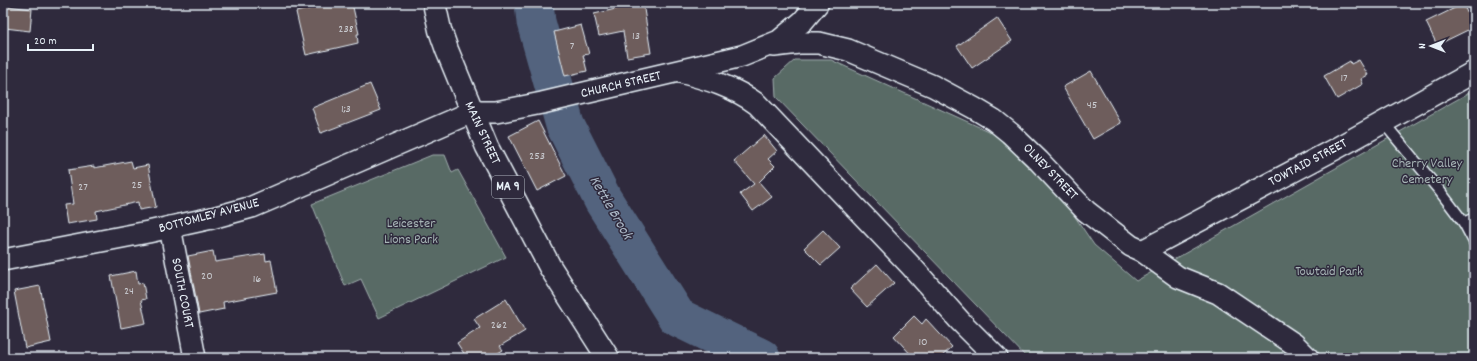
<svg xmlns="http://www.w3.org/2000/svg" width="1477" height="361" font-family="Dekko,sans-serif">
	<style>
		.green { fill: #586b65; stroke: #a0aeae }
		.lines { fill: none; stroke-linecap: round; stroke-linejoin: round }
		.river { stroke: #53647e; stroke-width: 39 }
		.building { fill: #6e5d5b; stroke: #e8f1f8 }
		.lane-casing { stroke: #e8f1f8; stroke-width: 13 }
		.street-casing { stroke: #e8f1f8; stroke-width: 24 }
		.highway-casing { stroke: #e8f1f8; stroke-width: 25 }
		.lane { stroke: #2f2a3d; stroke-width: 10 }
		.street { stroke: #2f2a3d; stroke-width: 21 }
		.highway { stroke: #2f2a3d; stroke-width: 22 }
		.labels { text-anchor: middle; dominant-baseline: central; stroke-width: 3; stroke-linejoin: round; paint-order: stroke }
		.number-label { font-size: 12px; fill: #caccd1 }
		.shield { fill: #2f2a3d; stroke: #b0b5c0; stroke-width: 1 }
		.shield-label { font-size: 13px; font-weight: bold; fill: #e8f1f8 }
		.street-label { font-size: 14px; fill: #e8f1f8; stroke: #2f2a3d }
		.park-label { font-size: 14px; fill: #a7b5b6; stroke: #2f2a3d }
		.water-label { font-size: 15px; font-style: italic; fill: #acb9c7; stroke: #2f2a3d }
	</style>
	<rect width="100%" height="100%" fill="#2f2a3d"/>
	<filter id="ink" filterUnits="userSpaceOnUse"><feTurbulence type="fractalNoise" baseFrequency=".025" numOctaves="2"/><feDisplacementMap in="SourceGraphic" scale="8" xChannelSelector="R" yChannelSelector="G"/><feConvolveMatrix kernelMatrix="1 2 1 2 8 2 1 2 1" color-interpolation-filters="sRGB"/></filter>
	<g filter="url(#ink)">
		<!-- green -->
		<g class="green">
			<path d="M795 60H831L999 136 1051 181 1094 245 1136 281 1474 90V358H1027L776 97 775 78Z"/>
			<path d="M432 155H445L452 173 458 170 506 257 379 318 361 279 345 286 312 204Z"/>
		</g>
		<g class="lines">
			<!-- river -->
			<path class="river" d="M534 3 536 22 565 125 603 200 677 317 761 358"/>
		</g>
		<!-- building -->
		<g class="building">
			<path d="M333 3H352L359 34H357L358 43 306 55 296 12Z"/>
			<path d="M643 3 651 53 627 57 623 31 599 36 594 14 620 8 619 7Z"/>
			<path d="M1463 4 1474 27 1437 45 1426 22Z"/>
			<path d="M7 6 32 9 30 31 5 28Z"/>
			<path d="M997 18 1012 41 972 68 957 46Z"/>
			<path d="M581 25 589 54 583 55 587 71 565 76 554 32Z"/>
			<path d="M1359 60 1368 75 1361 79 1363 84 1337 99 1324 76 1350 61 1351 64Z"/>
			<path d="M1091 71 1121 123 1093 139 1063 87Z"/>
			<path d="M370 84 381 110 321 133 312 108Z"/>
			<path d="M538 121 566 176 537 191 509 136Z"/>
			<path d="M764 135 777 151 768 159 775 166 759 182 772 197 753 211 740 194 754 184 734 161Z"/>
			<path d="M131 161 133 168 148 165 156 207 139 210 138 202 96 211 97 219 67 224 64 205 73 204 68 170 94 166V168Z"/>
			<path d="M823 230 840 248 821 265 804 248Z"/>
			<path d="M213 251 215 262 265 254 266 261 271 260 277 292 223 302 224 309 199 314 188 256Z"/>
			<path d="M877 264 894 283 867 307 850 289Z"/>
			<path d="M136 271 138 284 143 283 146 299 141 300 146 323 121 328 111 276Z"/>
			<path d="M40 286 51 342 25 348 14 291Z"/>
			<path d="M506 299 525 331 500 346 503 350 490 358H467L457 343 480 328 474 319Z"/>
			<path d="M914 316 922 324 926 319 952 347 940 358H914L894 336Z"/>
		</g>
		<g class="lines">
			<defs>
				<g id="lane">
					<path d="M1383 122 1439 190 1464 223"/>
					<path d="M1474 218 1464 223 1474 242"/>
				</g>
				<g id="street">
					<path d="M774 46 799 43H819L848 50 933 86 974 108 994 120 1010 133 1039 161 1086 211 1131 246 1142 251 1178 277 1218 293 1294 344 1308 358"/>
					<path d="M680 72C707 79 734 87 757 104L912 267 960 321 997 358"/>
					<path d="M170 227 195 358"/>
					<path d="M1142 251 1337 148 1474 72"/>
					<path d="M3 260 148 232 212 218 252 207 472 112H496L542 103 742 56 779 41 803 21 818 3"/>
				</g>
				<path id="highway" d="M434 3 440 30 447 50 487 147 550 267 608 358"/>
			</defs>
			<!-- lane casing -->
			<use href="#lane" class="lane-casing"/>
			<!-- street casing -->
			<use href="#street" class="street-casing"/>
			<!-- highway casing -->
			<use href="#highway" class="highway-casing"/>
			<!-- lane -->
			<use href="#lane" class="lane"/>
			<!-- street -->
			<use href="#street" class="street"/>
			<!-- highway -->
			<use href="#highway" class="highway"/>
		</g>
	</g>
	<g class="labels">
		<!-- number labels -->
		<g class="number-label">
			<text x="346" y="29">238</text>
			<text x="636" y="36">13</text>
			<text x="572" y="46">7</text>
			<text x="1344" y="78">17</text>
			<text x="1092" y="105">45</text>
			<text x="346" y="109">1;3</text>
			<text x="537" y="156">253</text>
			<text x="137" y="185">25</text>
			<text x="83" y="187">27</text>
			<text x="207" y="276">20</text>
			<text x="257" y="279">16</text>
			<text x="129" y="291">24</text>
			<text x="499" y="325">262</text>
			<text x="923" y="342">10</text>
		</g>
		<!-- shield labels -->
		<rect class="shield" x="492" y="176" width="32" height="22" rx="3"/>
		<g class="shield-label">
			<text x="508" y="187">MA 9</text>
		</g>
		<!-- street labels -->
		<g class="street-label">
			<text transform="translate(621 85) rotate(-13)">CHURCH STREET</text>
			<text transform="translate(482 133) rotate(65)">MAIN STREET</text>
			<text transform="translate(1308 163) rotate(-28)">TOWTAID STREET</text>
			<text transform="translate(1050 172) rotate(46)">OLNEY STREET</text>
			<text transform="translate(209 216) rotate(-15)">BOTTOMLEY AVENUE</text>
			<text transform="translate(182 293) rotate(79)">SOUTH COURT</text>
		</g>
		<!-- park labels -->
		<g class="park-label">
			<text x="1427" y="164">Cherry Valley<tspan x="1427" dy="16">Cemetery</tspan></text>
			<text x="411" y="224">Leicester<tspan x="411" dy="16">Lions Park</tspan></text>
			<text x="1329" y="272">Towtaid Park</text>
		</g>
		<!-- water labels -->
		<g class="water-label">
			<text transform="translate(610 208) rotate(60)">Kettle Brook</text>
		</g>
	</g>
	<!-- margin -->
	<rect width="1477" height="361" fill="none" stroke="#2f2a3d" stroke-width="16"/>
	<rect x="8" y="8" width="1461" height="345" fill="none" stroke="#e8f1f8" stroke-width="1.5" filter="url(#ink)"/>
	<!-- north arrow -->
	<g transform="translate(1431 46) rotate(270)" stroke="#2f2a3d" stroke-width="3" paint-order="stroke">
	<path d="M0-3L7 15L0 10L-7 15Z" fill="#e8f1f8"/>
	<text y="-6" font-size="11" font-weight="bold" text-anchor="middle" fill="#e8f1f8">N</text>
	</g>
	<!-- scale -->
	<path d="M28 44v6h65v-6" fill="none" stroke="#e8f1f8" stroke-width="2"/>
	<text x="34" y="44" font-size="12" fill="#e8f1f8" stroke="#2f2a3d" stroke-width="3" paint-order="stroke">20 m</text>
</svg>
